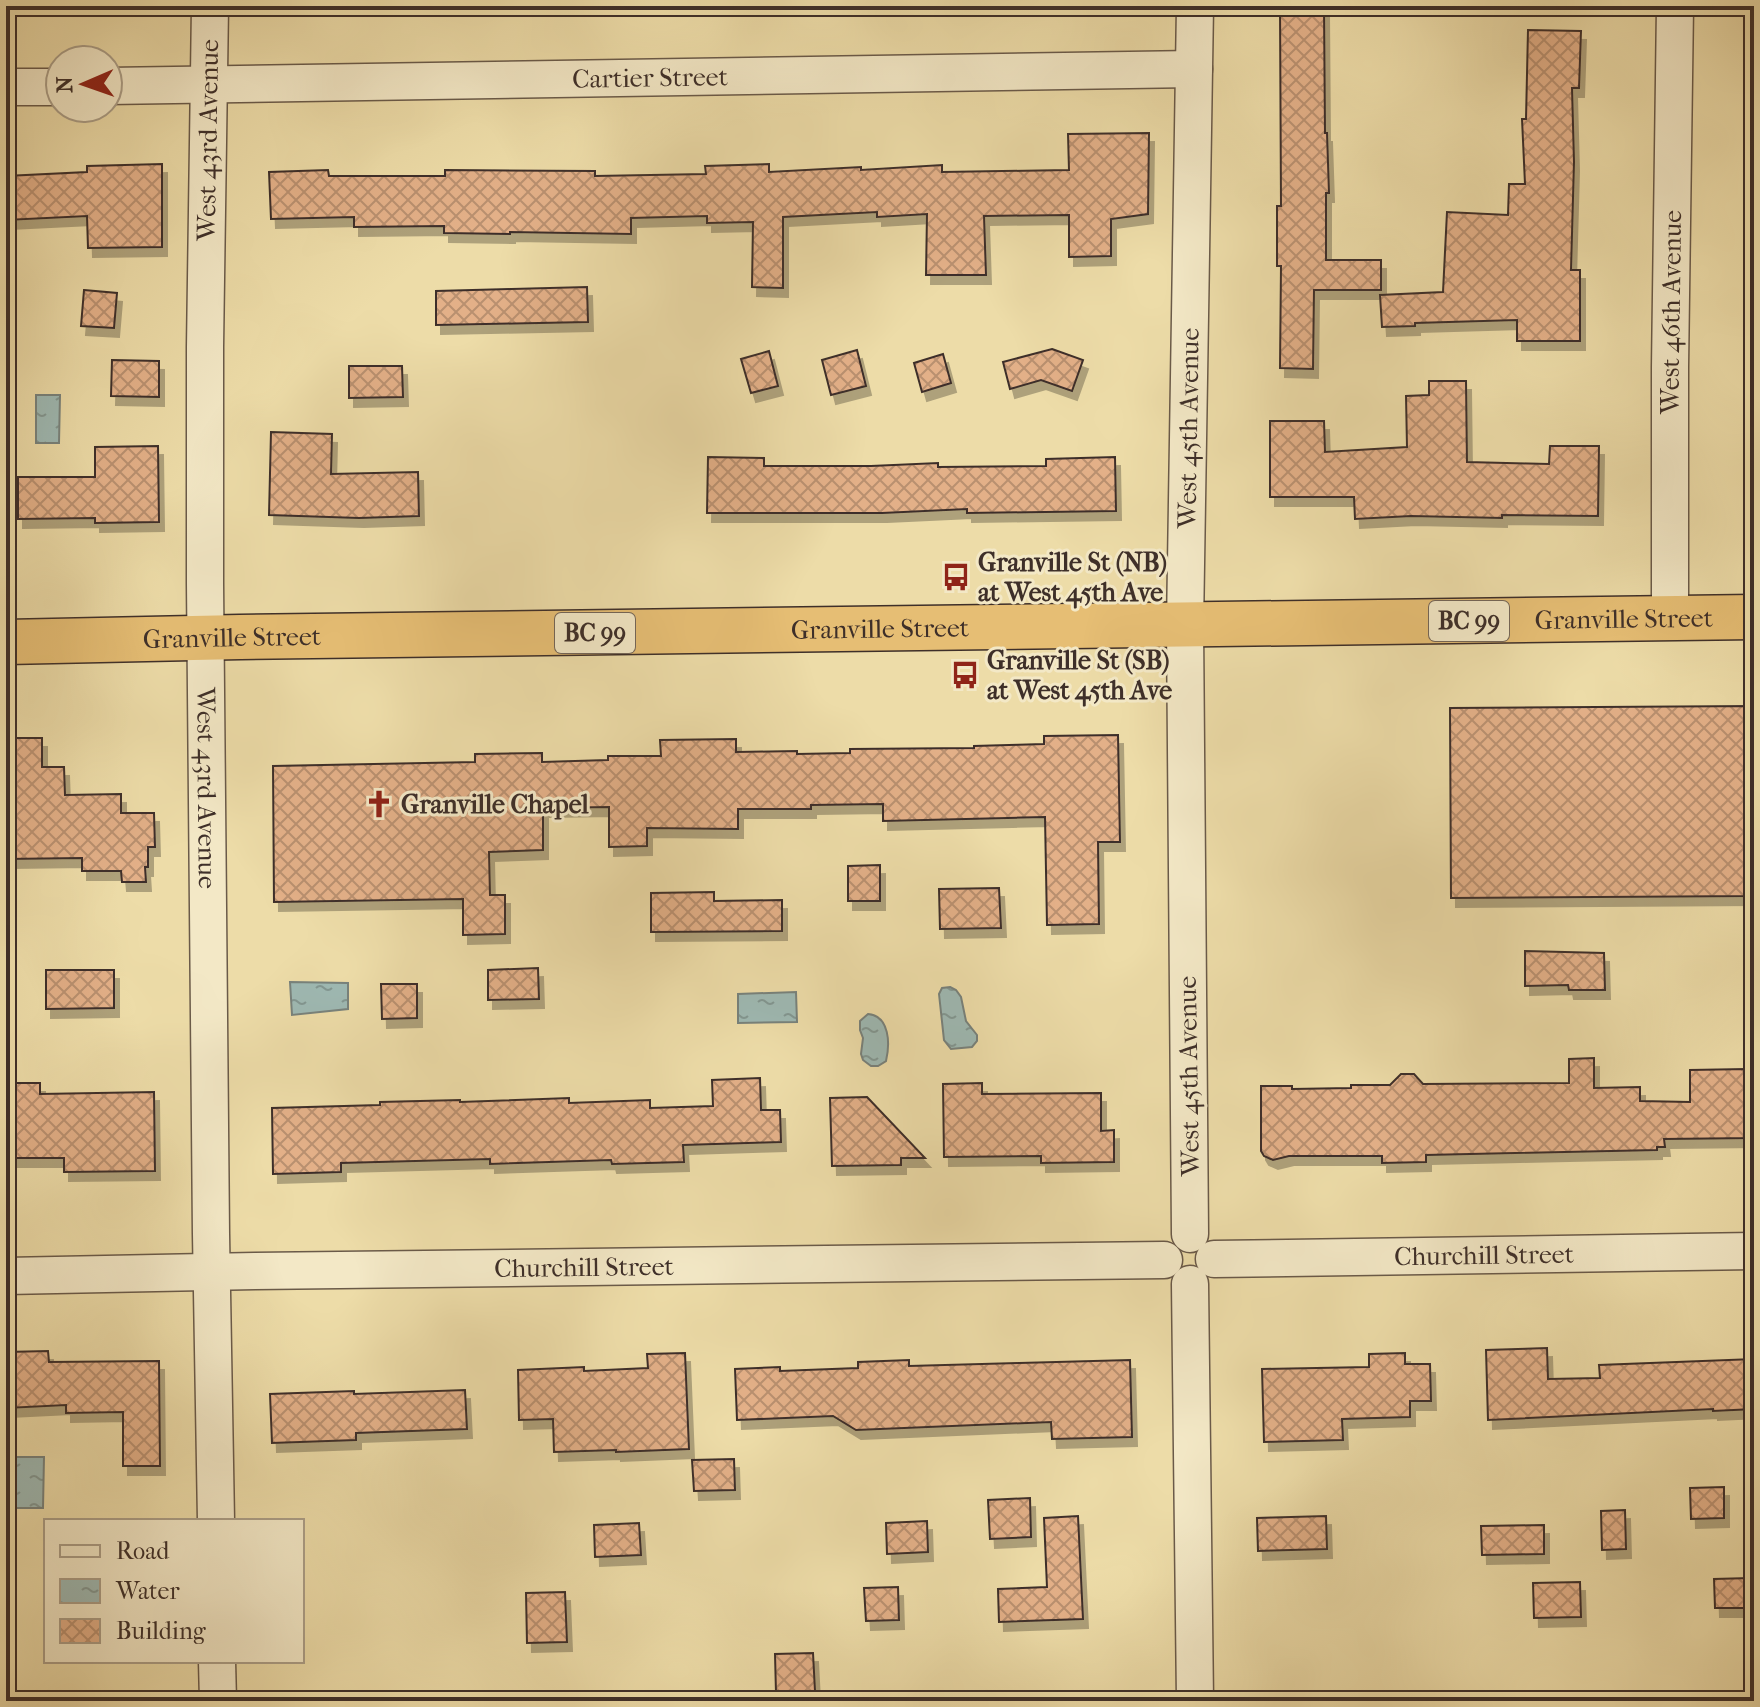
<svg xmlns="http://www.w3.org/2000/svg" width="1760" height="1707" font-family="'IM FELL French Canon',serif">
	<style>
		.water { fill: url(#water-ripples); stroke: #78827c; stroke-width: 2 }
		.building { fill: url(#building-cross-hatch); stroke: #3e2f29; stroke-width: 2; filter: url(#shadow) }
		.lines { fill: none; stroke-linecap: round; stroke-linejoin: round }
		.minor-casing { stroke: #6a5a49; stroke-width: 39 }
		.trunk-casing { stroke: #3e2f29; stroke-width: 47 }
		.minor { stroke: #f3e8c6; stroke-width: 36 }
		.trunk { stroke: #e6be74; stroke-width: 44 }
		.labels { text-anchor: middle; dominant-baseline: central; stroke-width: 6; stroke-linejoin: round; paint-order: stroke }
		.shield { fill: #f3e8c6; stroke: #746658; stroke-width: 2 }
		.shield-label { font-size: 24px; font-weight: bold; fill: #3e2f29 }
		.street-label { font-size: 26px; fill: #3e2f29; stroke: #f3e8c6 }
		.poi-label { font-size: 26px; font-weight: bold; fill: #3e2f29; stroke: #f3e8c6; text-anchor: start }
	</style>
	<defs>
		<pattern id="water-ripples" width="26" height="14" patternUnits="userSpaceOnUse" patternTransform="scale(2)"><rect width="26" height="14" fill="#9eb9b3"/><path d="M2 4q2-2 4 0t4 0M15 11q2-2 4 0t4 0" fill="none" stroke="#829792"/></pattern>
		<pattern id="building-cross-hatch" width="8" height="8" patternUnits="userSpaceOnUse" patternTransform="scale(2)"><rect width="8" height="8" fill="#e3b088"/><path d="M0 0l8 8M0 8l8-8" fill="none" stroke="#b9906f"/></pattern>
		<filter id="shadow"><feDropShadow dx="5" dy="9" stdDeviation="0" flood-color="#0004"/></filter>
	</defs>
	<rect width="100%" height="100%" fill="#eddca8"/>
	<filter id="stains"><feTurbulence type="fractalNoise" baseFrequency=".0025" numOctaves="4"/><feColorMatrix values="0 0 0 0 .2 0 0 0 0 .09 0 0 0 0 .02 0 0 0 .5 -.17"/></filter>
	<radialGradient id="worn" r=".72"><stop offset=".6" stop-color="#630" stop-opacity="0"/><stop offset="1" stop-color="#630" stop-opacity=".3"/></radialGradient>
	<!-- water -->
	<g class="water">
		<path d="M36 395H60L59 443H36Z"/>
		<path d="M290 982 348 983V1009L292 1015Z"/>
		<path d="M950 987 956 990 961 997 966 1021 977 1035V1041L972 1047 951 1049 944 1040 939 994 942 988Z"/>
		<path d="M796 992 797 1022 738 1023V994Z"/>
		<path d="M868 1014C890 1016 890 1044 886 1061L878 1066H871L863 1060 861 1054 863 1038 860 1030V1021Z"/>
		<path d="M16 1457H44L43 1508H16Z"/>
	</g>
	<!-- building -->
	<g class="building">
		<path d="M1280 6H1324L1325 133H1327L1329 193H1326V260H1381V290H1314L1313 369 1280 368 1281 266H1277V206H1281Z"/>
		<path d="M1528 30 1581 31 1579 88H1572L1574 162 1571 270H1580V341H1517V320L1415 323V326L1382 327 1380 295 1443 292 1447 212 1508 215 1509 184H1525L1522 119H1526Z"/>
		<path d="M1149 133 1148 214 1111 219V256L1069 257V215L984 216 986 275H926L927 214 877 217V212L783 217V288L752 287 753 222 707 223V216L631 218V234L510 232V234L444 233V226L354 227V217L271 219 269 172 328 170 329 176H445V170L595 171V176L706 174 705 166 769 164V172L861 167V170L942 165V172L1069 170 1068 134Z"/>
		<path d="M162 164V247L88 248 87 216 6 220V176L87 172V166Z"/>
		<path d="M587 287 588 322 436 325V291Z"/>
		<path d="M84 290 117 293 114 328 81 326Z"/>
		<path d="M1052 349 1083 360 1072 391 1041 380 1010 389 1003 362Z"/>
		<path d="M857 350 866 386 831 395 822 360Z"/>
		<path d="M769 351 778 386 751 393 741 359Z"/>
		<path d="M943 354 951 383 922 392 914 363Z"/>
		<path d="M112 360 159 361V397L111 396Z"/>
		<path d="M349 366H402L403 397 349 398Z"/>
		<path d="M1429 381H1466L1467 462 1549 464 1550 446H1599L1598 516 1502 515V518L1411 516 1355 519 1354 497H1270V421H1324L1325 452 1407 447 1406 396 1429 395Z"/>
		<path d="M271 432 332 434 331 474 418 472 419 516 359 518 269 515Z"/>
		<path d="M158 446 159 522 95 523V518L18 519V477H95V447Z"/>
		<path d="M708 457 764 458V466H871L938 463V467L1046 466V459L1115 457 1116 511 967 513V509L882 513H707Z"/>
		<path d="M1754 706V896L1451 898 1450 708Z"/>
		<path d="M1118 735 1120 842H1098L1099 924 1047 925 1045 817 883 821V804L811 805V809H738V829L647 828V846L609 847V807L543 808V850L489 852 490 895H505V934L463 935V899L274 902 273 766 475 762V754L542 753V762L608 760V756H661L660 740 736 739V752L797 751V754L850 753V749L974 748V746L1044 744V736Z"/>
		<path d="M13 738H42V767H64L65 795 121 794V813H154L155 847H148V867H145L146 882H122L121 871H82V858L6 859V768L14 767Z"/>
		<path d="M880 865V901H848V866Z"/>
		<path d="M999 888 1001 928 940 929 939 889Z"/>
		<path d="M714 892V901L782 900V931L651 932V893Z"/>
		<path d="M1525 951 1604 953 1605 990H1569L1568 985 1525 986Z"/>
		<path d="M538 968 539 999 488 1000V970Z"/>
		<path d="M46 970H114V1008L46 1009Z"/>
		<path d="M381 984H417V1018L382 1019Z"/>
		<path d="M1594 1058V1088L1640 1087V1101L1690 1102V1070L1746 1069V1080H1754V1138L1664 1139 1665 1147H1657V1150L1426 1155V1162L1382 1163V1156H1289L1273 1160 1264 1156 1261 1151V1086H1292V1089L1351 1088V1085H1390L1401 1074H1414L1423 1084 1569 1083V1059Z"/>
		<path d="M760 1078 761 1110H780L781 1142 683 1145 684 1162 612 1164 611 1160 490 1164V1159L341 1163V1172L273 1174 272 1108 380 1105V1102L460 1100V1102L569 1098V1103L650 1100V1108L713 1106 712 1080Z"/>
		<path d="M6 1083H40V1094L154 1092 155 1171 64 1172V1158H6Z"/>
		<path d="M982 1083V1094L1101 1093V1131L1114 1130V1162L1041 1163V1156L944 1157 943 1084Z"/>
		<path d="M867 1097 925 1158H901V1165L832 1166 830 1098Z"/>
		<path d="M1547 1348 1548 1379 1600 1378 1599 1365 1754 1359V1409L1713 1411V1409L1488 1420 1486 1350Z"/>
		<path d="M48 1351 49 1362 159 1361 160 1466H123V1412L66 1413V1405L6 1408V1352Z"/>
		<path d="M685 1353 689 1449 616 1452V1450L554 1452 553 1419 519 1420 518 1370 584 1367V1371L648 1368 647 1354Z"/>
		<path d="M1405 1353V1364H1430L1431 1401H1410V1417L1342 1419 1343 1440 1264 1442 1262 1369 1369 1367V1354Z"/>
		<path d="M909 1360V1366L1130 1360 1132 1437 1052 1439 1051 1422 856 1430 833 1416 737 1420 735 1369 780 1367V1371L858 1368V1362Z"/>
		<path d="M465 1390 467 1429 356 1433V1440L272 1443 270 1394 354 1391V1394Z"/>
		<path d="M734 1459 735 1490 694 1491 692 1460Z"/>
		<path d="M1724 1487V1518L1691 1519 1690 1488Z"/>
		<path d="M1030 1498 1031 1537 990 1539 988 1500Z"/>
		<path d="M1625 1510 1626 1549 1602 1550 1601 1511Z"/>
		<path d="M1078 1516 1083 1619 999 1622 998 1589 1047 1587 1044 1518Z"/>
		<path d="M1326 1516 1327 1549 1258 1551 1257 1518Z"/>
		<path d="M927 1521 928 1552 887 1554 886 1523Z"/>
		<path d="M639 1523 641 1555 595 1557 594 1525Z"/>
		<path d="M1544 1525V1554L1482 1555 1481 1526Z"/>
		<path d="M1750 1578 1751 1608H1715L1714 1579Z"/>
		<path d="M1580 1582 1581 1617 1534 1618 1533 1583Z"/>
		<path d="M898 1587 899 1620 866 1621 864 1588Z"/>
		<path d="M565 1592 567 1642 527 1643 526 1593Z"/>
		<path d="M813 1653 815 1691 776 1693 775 1654Z"/>
	</g>
	<g class="lines">
		<defs>
			<g id="minor">
				<path id="s1" d="M210 6 205 347V583L211 1234 216 1521"/>
				<path id="s2" d="M108 86 1194 69"/>
				<path d="M6 87H60"/>
				<path id="s3" d="M1670 618V367L1675 6"/>
				<path id="s4" d="M1190 1234 1185 626 1195 6"/>
				<path id="s5" d="M1214 1259 1754 1251"/>
				<path id="s6" d="M6 1276 255 1271 1164 1260"/>
				<path d="M1190 1284 1195 1701"/>
				<path d="M217 1661 218 1701"/>
			</g>
			<g id="trunk">
				<path id="s7" d="M6 642 240 637 1754 617"/>
			</g>
		</defs>
		<!-- minor casing -->
		<use href="#minor" class="minor-casing"/>
		<!-- trunk casing -->
		<use href="#trunk" class="trunk-casing"/>
		<!-- minor -->
		<use href="#minor" class="minor"/>
		<!-- trunk -->
		<use href="#trunk" class="trunk"/>
	</g>
	<!-- icons -->
	<defs>
		<symbol id="bus-bare" viewBox="-9 -9 18 18"><path d="M-5-6H5V4H4V6H2V4H-2V6H-4V4H-5ZM-3.5-4V0h7V-4ZM-3.5 1.2v1.5H-2V1.2ZM2 1.2v1.5H3.5V1.2Z" fill="#8f2418" stroke="#f3e8c6" stroke-width="2.5" paint-order="stroke"/></symbol>
		<symbol id="church-bare" viewBox="-9 -9 18 18"><path d="M-1.2-6h2.4v3.5h3.3v2.4h-3.3V6h-2.4V-.1h-3.3v-2.4h3.3Z" fill="#8f2418" stroke="#f3e8c6" stroke-width="2.5" paint-order="stroke"/></symbol>
	</defs>
	<g fill-rule="evenodd">
		<use href="#bus-bare" x="936" y="557" width="40" height="40"/>
		<use href="#bus-bare" x="945" y="655" width="40" height="40"/>
		<use href="#church-bare" x="359" y="784" width="40" height="40"/>
	</g>
	<g class="labels">
		<!-- shield labels -->
		<g class="shield">
			<rect x="1429" y="601" width="80" height="40" rx="6"/>
			<rect x="555" y="613" width="80" height="40" rx="6"/>
		</g>
		<g class="shield-label">
			<text x="1469" y="621">BC 99</text>
			<text x="595" y="633">BC 99</text>
		</g>
		<!-- street labels -->
		<g class="street-label">
			<text stroke="none"><textPath href="#s2" startOffset="542">Cartier Street</textPath></text>
			<text transform="translate(208 140) rotate(-89)">West 43rd Avenue</text>
			<text stroke="none"><textPath href="#s3" startOffset="306">West 46th Avenue</textPath></text>
			<text stroke="none"><textPath href="#s4" startOffset="806">West 45th Avenue</textPath></text>
			<text stroke="none"><textPath href="#s7" startOffset="1618">Granville Street</textPath></text>
			<text stroke="none"><textPath href="#s7" startOffset="874">Granville Street</textPath></text>
			<text stroke="none"><textPath href="#s7" startOffset="226">Granville Street</textPath></text>
			<text stroke="none"><textPath href="#s1" startOffset="782">West 43rd Avenue</textPath></text>
			<text transform="translate(1189 1076) rotate(-91)">West 45th Avenue</text>
			<text stroke="none"><textPath href="#s5" startOffset="270">Churchill Street</textPath></text>
			<text stroke="none"><textPath href="#s6" startOffset="578">Churchill Street</textPath></text>
		</g>
		<!-- poi labels -->
		<g class="poi-label">
			<text x="978" y="562">Granville St (NB)<tspan x="978" dy="30">at West 45th Ave</tspan></text>
			<text x="987" y="660">Granville St (SB)<tspan x="987" dy="30">at West 45th Ave</tspan></text>
			<text x="401" y="804">Granville Chapel</text>
		</g>
	</g>
	<!-- margin -->
	<rect width="1760" height="1707" fill="none" stroke="#eddca8" stroke-width="32"/>
	<rect x="8" y="8" width="1744" height="1691" fill="none" stroke="#3e2f29" stroke-width="4"/>
	<rect x="16" y="16" width="1728" height="1675" fill="none" stroke="#3e2f29" stroke-width="2"/>
	<!-- legend -->
	<rect x="44" y="1519" width="260" height="144" fill="#f3e8c6" stroke="#ab9e87" stroke-width="2"/>
	<rect x="60" y="1545" width="40" height="12" fill="#f3e8c6" stroke="#ab9e87" stroke-width="2"/>
	<text x="116" y="1559" font-size="24" fill="#3e2f29">Road</text>
	<rect x="60" y="1579" width="40" height="24" fill="url(#water-ripples)" stroke="#ab9e87" stroke-width="2"/>
	<text x="116" y="1599" font-size="24" fill="#3e2f29">Water</text>
	<rect x="60" y="1619" width="40" height="24" fill="url(#building-cross-hatch)" stroke="#ab9e87" stroke-width="2"/>
	<text x="116" y="1639" font-size="24" fill="#3e2f29">Building</text>
	<!-- north arrow -->
	<g transform="translate(84 84) rotate(268)"><circle r="38" fill="#f3e8c6" stroke="#ab9e87" stroke-width="2"/>
	<path d="M0-6L14 30L0 20L-14 30Z" fill="#8f2418"/>
	<text y="-12" font-size="22" font-weight="bold" text-anchor="middle" fill="#3e2f29">N</text>
	</g>
	<rect width="100%" height="100%" filter="url(#stains)"/>
	<rect width="100%" height="100%" fill="url(#worn)"/>
</svg>
